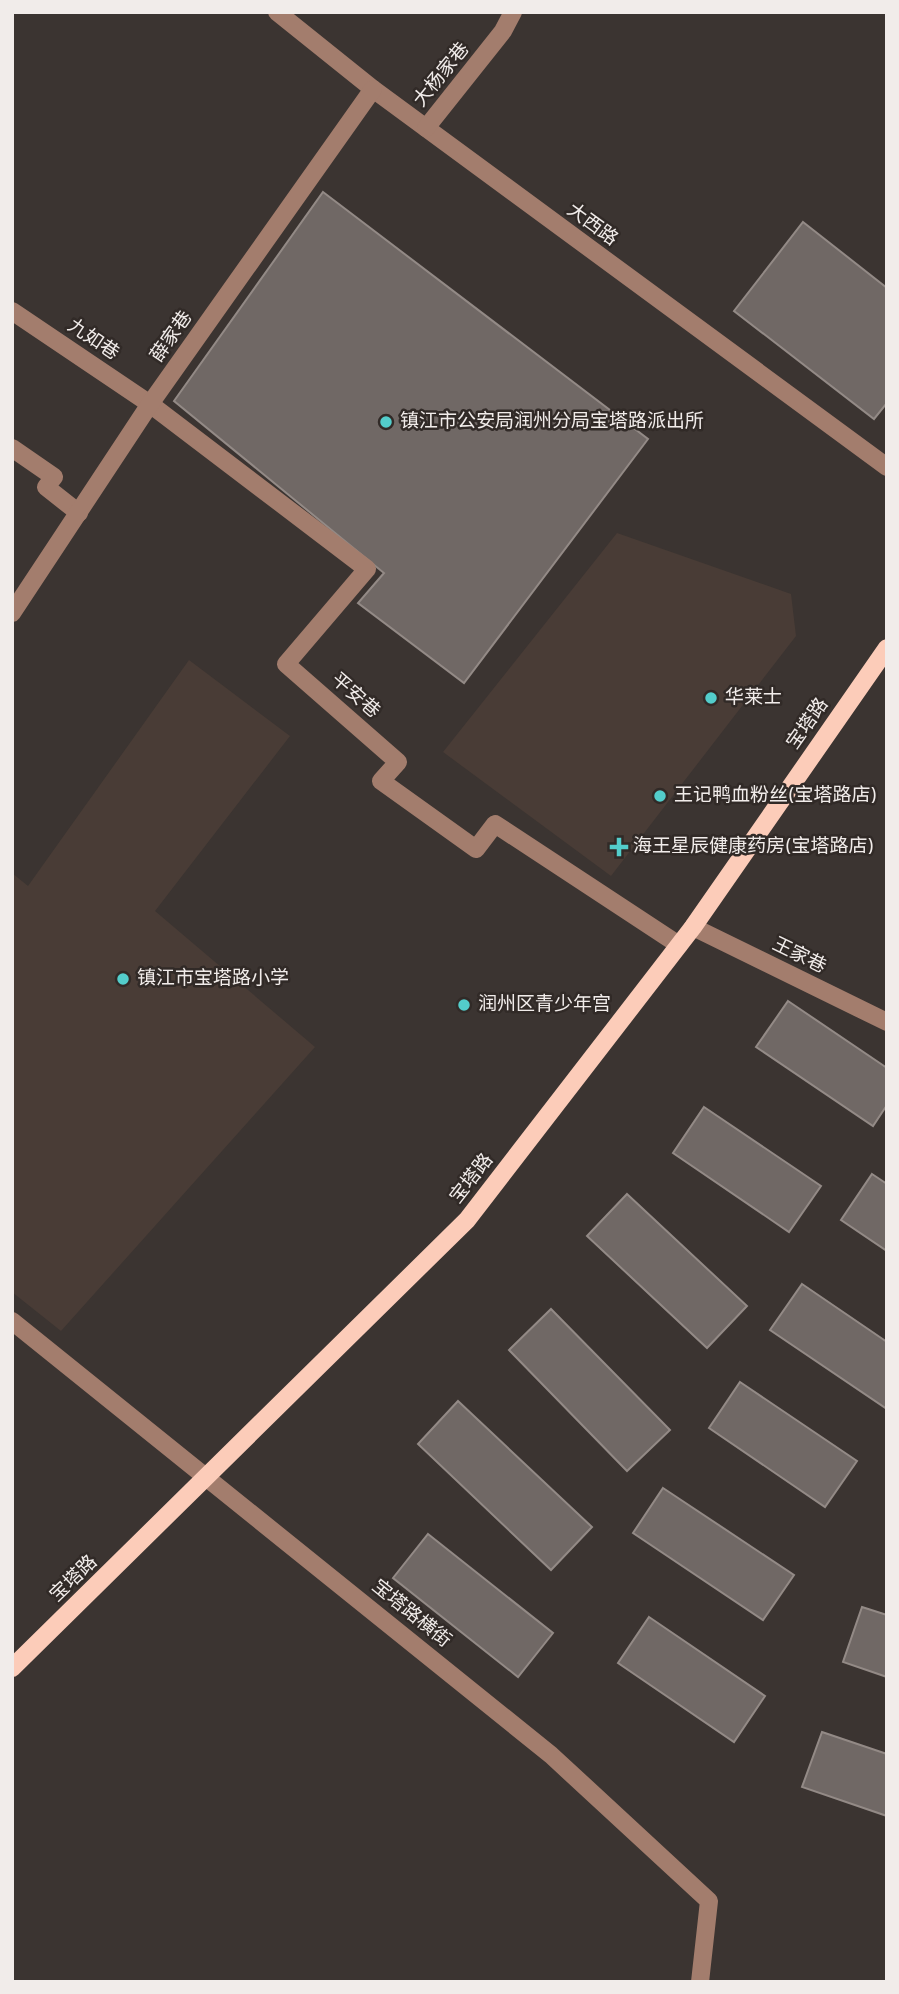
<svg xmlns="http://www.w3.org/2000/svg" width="899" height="1994" font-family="Overpass,'Noto Sans SC',sans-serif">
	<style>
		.built { fill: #493c36 }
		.building { fill: #706865; stroke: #938a86; stroke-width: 2 }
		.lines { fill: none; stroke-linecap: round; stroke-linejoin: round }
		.minor { stroke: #a37d6d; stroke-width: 18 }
		.major { stroke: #fcccb9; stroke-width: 18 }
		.poi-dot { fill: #53cdcb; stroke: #312a27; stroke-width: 2.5 }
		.labels { text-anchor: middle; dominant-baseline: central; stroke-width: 5; stroke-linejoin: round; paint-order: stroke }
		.street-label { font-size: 19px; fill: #f1ecea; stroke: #312a27 }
		.poi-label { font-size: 19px; fill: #f1ecea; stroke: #312a27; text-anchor: start }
	</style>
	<rect width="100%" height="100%" fill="#3b3431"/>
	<!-- built -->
	<g class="built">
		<path d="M617 533 791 594 796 636 611 876 443 752Z"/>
		<path d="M189 660 290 736 155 911 315 1047 61 1331 12 1292V873L28 886Z"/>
	</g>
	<!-- building -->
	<g class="building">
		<path d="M323 192 648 439 464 683 358 603 384 573 174 401Z"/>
		<path d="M803 222 887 288V403L874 419 734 311Z"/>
		<path d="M788 1001 887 1068V1105L873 1126 756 1047Z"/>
		<path d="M704 1107 821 1186 789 1232 673 1153Z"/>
		<path d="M872 1174 887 1184V1251L841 1220Z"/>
		<path d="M627 1194 747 1306 707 1348 587 1236Z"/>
		<path d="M802 1284 887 1342V1409L770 1330Z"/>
		<path d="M551 1309 670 1430 627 1471 509 1350Z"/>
		<path d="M740 1382 857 1461 825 1507 709 1428Z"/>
		<path d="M458 1401 592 1527 551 1570 418 1444Z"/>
		<path d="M663 1488 794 1575 763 1620 633 1533Z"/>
		<path d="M428 1534 553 1633 518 1677 393 1578Z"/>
		<path d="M862 1607 887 1615V1677L843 1662Z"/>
		<path d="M649 1617 765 1696 734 1742 618 1663Z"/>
		<path d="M822 1732 887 1754V1816L802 1787Z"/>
	</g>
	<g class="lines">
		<!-- minor -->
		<g class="minor">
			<path d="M277 12 373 89 887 467"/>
			<path d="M426 128 503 31 513 12"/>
			<path d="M12 311 150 404 367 569 286 664 398 762 381 781 476 849 495 824 679 945"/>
			<path d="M12 448 54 477 46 487 79 513"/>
			<path d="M12 613 150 404 373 89"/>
			<path d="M693 927 887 1022"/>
			<path d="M12 1321 551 1755 709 1901 700 1982"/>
		</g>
		<!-- major -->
		<path class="major" d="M12 1668 467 1220 693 927 887 648"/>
	</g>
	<!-- markers -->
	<g class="poi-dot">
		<circle cx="386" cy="422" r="7"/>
		<circle cx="711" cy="698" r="7"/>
		<circle cx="660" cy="796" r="7"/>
		<path d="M615.5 836.5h7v7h7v7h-7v7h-7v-7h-7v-7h7z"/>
		<circle cx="123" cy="979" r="7"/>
		<circle cx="464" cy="1005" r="7"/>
	</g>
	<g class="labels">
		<!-- street labels -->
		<g class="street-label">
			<text transform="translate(442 75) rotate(-51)">大杨家巷</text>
			<text transform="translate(592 225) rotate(36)">大西路</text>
			<text transform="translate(172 337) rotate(-55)">薛家巷</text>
			<text transform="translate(93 340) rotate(34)">九如巷</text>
			<text transform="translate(355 696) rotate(41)">平安巷</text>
			<text transform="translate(808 724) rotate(-55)">宝塔路</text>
			<text transform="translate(799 956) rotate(26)">王家巷</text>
			<text transform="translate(472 1179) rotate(-52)">宝塔路</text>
			<text transform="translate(74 1579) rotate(-44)">宝塔路</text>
			<text transform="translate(411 1614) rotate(39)">宝塔路横街</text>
		</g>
		<!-- poi labels -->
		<g class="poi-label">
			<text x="400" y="422">镇江市公安局润州分局宝塔路派出所</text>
			<text x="725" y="698">华莱士</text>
			<text x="674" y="796">王记鸭血粉丝(宝塔路店)</text>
			<text x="633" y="847">海王星辰健康药房(宝塔路店)</text>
			<text x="137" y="979">镇江市宝塔路小学</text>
			<text x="478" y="1005">润州区青少年宫</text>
		</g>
	</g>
	<!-- border -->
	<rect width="899" height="1994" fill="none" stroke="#f1ecea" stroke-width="28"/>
</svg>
